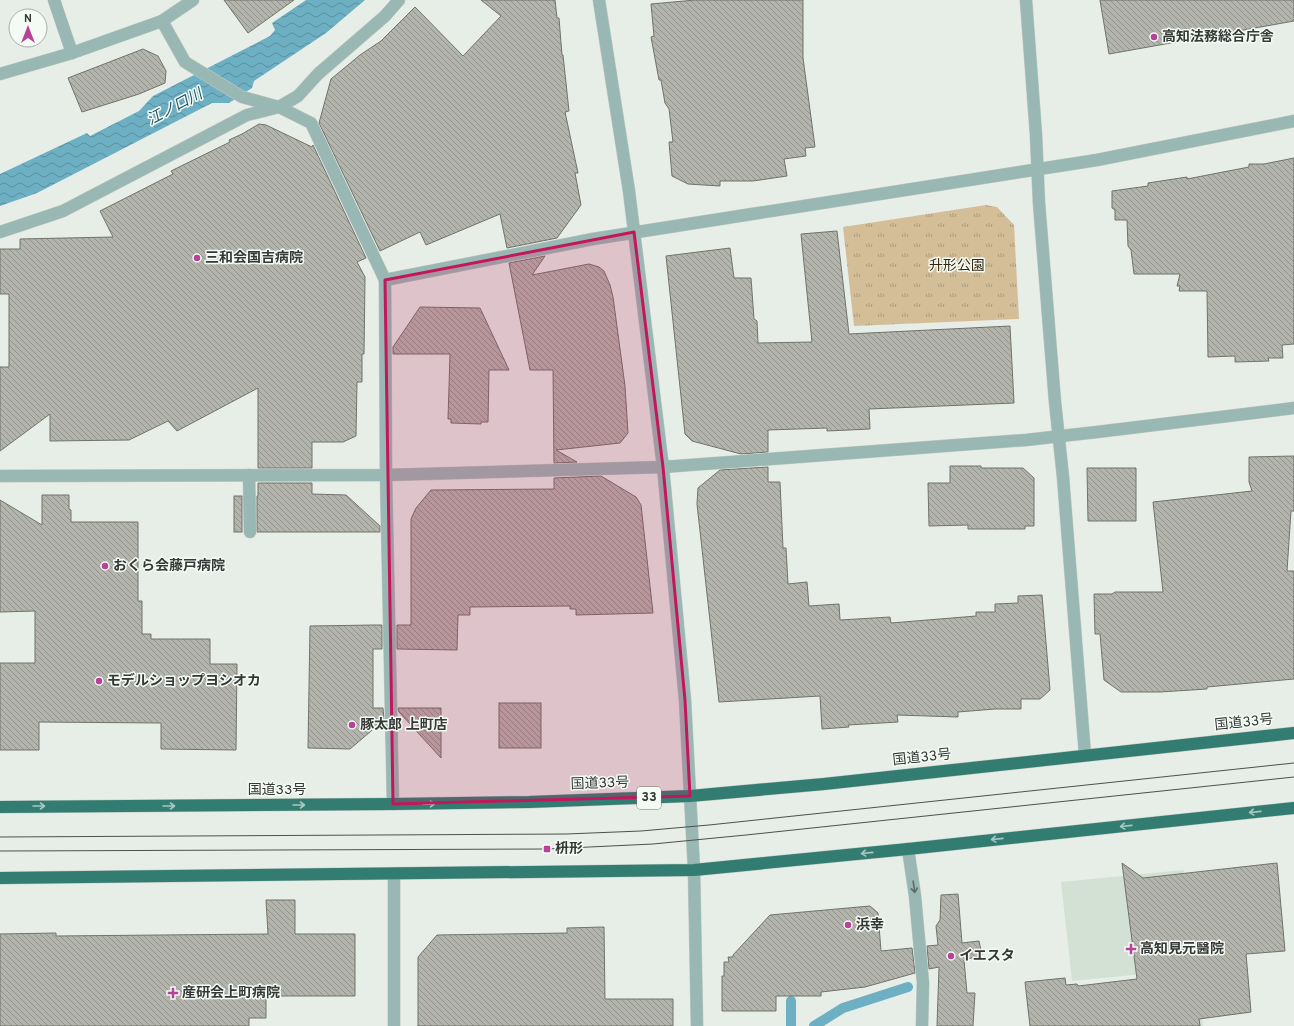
<svg xmlns="http://www.w3.org/2000/svg" width="1294" height="1026" font-family="Overpass,'Noto Sans JP',sans-serif">
	<style>
		.built { fill: #d3e1d5 }
		.park { fill: url(#park-tufts) }
		.water { fill: url(#water-waves) }
		.lines { fill: none; stroke-linecap: round; stroke-linejoin: round }
		.stream { stroke: #6dafc3; stroke-width: 10 }
		.building { fill: url(#building-back-hatch); stroke: #71736b }
		.minor-casing { stroke: #c3cac4; stroke-width: 13 }
		.highway-casing { stroke: #c3cac4; stroke-width: 13 }
		.minor { stroke: #9ab8b3; stroke-width: 12 }
		.highway { stroke: #337c72; stroke-width: 12 }
		.tram { stroke: #4d514e; stroke-width: 1 }
		.oneway { stroke: #a7c8c1 }
		.oneway2 { stroke: #5d6b68 }
		.marked { fill: #c2185b; fill-opacity: 0.2; stroke: #c2185b; stroke-width: 3; stroke-linejoin: round }
		.poi-dot { fill: #b7429a; stroke: #f4fbf5; stroke-width: 1.5 }
		.labels { text-anchor: middle; dominant-baseline: central; stroke-width: 3; stroke-linejoin: round; paint-order: stroke }
		.shield { fill: #f4fbf5; stroke: #6e726f; stroke-width: 1 }
		.shield-label { font-size: 13px; font-weight: bold; fill: #353836 }
		.poi-label { font-size: 14px; font-weight: bold; fill: #353836; stroke: #f4fbf5; text-anchor: start }
		.park-label { font-size: 14px; fill: #342710; stroke: #f4fbf5 }
		.street-label { font-size: 14px; fill: #353836; stroke: #f4fbf5 }
		.water-label { font-size: 15px; font-style: italic; fill: #215867; stroke: #f4fbf5 }
	</style>
	<defs>
		<pattern id="park-tufts" width="24" height="20" patternUnits="userSpaceOnUse"><rect width="24" height="20" fill="#d4be98"/><path d="M3 7l-1-3M5 7V3M7 7l1-3M15 17l-1-3M17 17v-4M19 17l1-3" fill="none" stroke="#ad9b7d"/></pattern>
		<pattern id="water-waves" width="16" height="10" patternUnits="userSpaceOnUse"><rect width="16" height="10" fill="#6dafc3"/><path d="M0 5q4-4 8 0t8 0" fill="none" stroke="#5a8f9f"/></pattern>
		<pattern id="building-back-hatch" width="6" height="6" patternUnits="userSpaceOnUse"><rect width="6" height="6" fill="#b3b4ac"/><path d="M-1 5l2 2M0 0l6 6M5-1l2 2" fill="none" stroke="#92938d"/></pattern>
	</defs>
	<rect width="100%" height="100%" fill="#e6eee7"/>
	<!-- built -->
	<path class="built" d="M1184 870 1194 951 1246 946 1251 1013 1202 1018 1203 1026H1161L1154 973 1072 981 1061 882Z"/>
	<!-- park -->
	<path class="park" d="M986 205 997 207 1014 225 1019 319 854 326 843 227Z"/>
	<!-- water -->
	<path class="water" d="M306 0H365L326 33 254 81 252 88 229 103H212L37 193 0 206V174L87 133 90 136 139 111 153 96 270 36 275 30 272 23Z"/>
	<g class="lines">
		<!-- stream -->
		<g class="stream">
			<path d="M791 1001V1026"/>
			<path d="M814 1026 843 1008 908 987"/>
		</g>
	</g>
	<!-- building -->
	<g class="building">
		<path d="M224 0H294L248 33Z"/>
		<path d="M481 0H555L557 18H559L562 55H563L569 111 565 112 578 173H575L581 205 557 238 507 248 500 214 426 245 420 232 380 251 319 123 331 79 360 55 381 41 415 7 463 56 501 16Z"/>
		<path d="M695 0H803V58L815 147 805 148 806 156 784 159 787 176 753 181H720V186L688 184 672 176 669 142H673L669 109 665 103 661 80H659L651 37 654 36 651 4Z"/>
		<path d="M1100 0H1294V21L1109 54Z"/>
		<path d="M143 49 158 56 166 71 165 83 139 94 82 112 68 78Z"/>
		<path d="M259 124 266 125 312 147 313 145 366 258 357 262 365 277 364 354H362V382H357L356 436 343 442H312V468H258V388L177 431 168 421 129 440 50 441V414L0 451V367H9V294H0V249H20V239L113 237 100 211 173 174 171 171 230 142 229 140 242 134Z"/>
		<path d="M1294 158V344L1282 345 1283 358H1268L1269 361 1235 362V356L1208 357 1207 291H1179L1180 286H1177L1180 274H1134L1131 250 1128 246 1127 220H1115V210L1112 208V191L1148 186V183L1187 177V179L1249 167V164H1264Z"/>
		<path d="M837 231 849 334 1010 326 1014 403 869 409 870 429 827 431V428L768 430V452L741 454 692 441 685 434 666 256 730 248 734 278H751L754 319 757 321 758 343 812 342 801 234Z"/>
		<path d="M545 256 532 275 589 264 599 267 604 271 610 285 613 297 625 386 628 433 620 443 556 450 577 462 554 463 553 370H530L509 263Z"/>
		<path d="M420 307 480 308 509 370H489L488 422H481V424L451 423V419H448L450 354H393V347Z"/>
		<path d="M1294 456V511H1291L1287 571H1294V679L1207 687V689L1160 692H1121L1104 680 1100 634H1095L1094 594H1112L1115 592H1163L1153 502 1252 491 1249 482V457Z"/>
		<path d="M950 466H981V468H1023L1034 478V526H1025V529H968V525L929 526 928 483H950Z"/>
		<path d="M768 467V482H780L783 548H786L788 584 807 582 809 606 839 604 840 620 890 617 891 623 976 616V612H995V604L1018 603V596L1042 595 1050 690 1040 699H1021V709H995L958 712V717L897 715 898 722 848 725 849 727 822 729 820 696 719 702 697 504 698 488 720 470Z"/>
		<path d="M1087 468H1136V521H1088Z"/>
		<path d="M601 476 636 497 641 505 653 613 576 615V609H570V606L470 607V615H458L457 650 397 649V625H411V519L416 508 431 490 554 489V478Z"/>
		<path d="M258 483H312V494L346 495 380 526V532H257V496H258Z"/>
		<path d="M42 495H69V509L71 510V522H138V601H142V634H151V639H210V664H237L236 750 161 749V723L39 722V750H0V663H35V611L0 612V500L42 525Z"/>
		<rect x="234" y="496" width="8" height="36"/>
		<path d="M374 625H382V649H373V708H383L384 720 350 749 308 748 310 626Z"/>
		<rect x="499" y="703" width="42" height="45"/>
		<path d="M398 708H441V758L399 712Z"/>
		<path d="M1122 863 1143 878 1277 863 1285 951 1246 954 1251 1012 1199 1019 1200 1026H1030L1025 982 1065 978 1066 985 1077 984 1078 986 1137 979Z"/>
		<path d="M958 894 962 943 979 941 982 955 964 960 967 993H975L973 1026H937L939 967 929 969 927 946 938 945 936 926 940 920 941 895Z"/>
		<path d="M266 900H295V934H355V996H266V1018H249V1026H0V934L56 933V936L268 934Z"/>
		<path d="M870 906 878 913 881 951 912 948 915 973 865 987 821 992V996H776V1011H722V976H724V962H729L728 957H733V955L770 915Z"/>
		<path d="M604 927 605 999H673V1026H418V957L437 935 567 933V928Z"/>
	</g>
	<g class="lines">
		<defs>
			<g id="minor">
				<path d="M54 0 72 53"/>
				<path d="M599 0 629 191 663 467 685 700 694 870 697 1026"/>
				<path d="M1026 0 1036 135 1039 203 1055 402 1063 477 1085 755"/>
				<path d="M162 21 185 62 242 97 279 107 311 123 385 280 386 475 393 804"/>
				<path d="M0 74 72 53 162 21 193 0"/>
				<path d="M0 232 63 211 247 115 279 107 298 96 318 74 385 16 399 0"/>
				<path d="M385 280 593 239 1097 160 1294 121"/>
				<path d="M249 475 250 532"/>
				<path d="M0 476 386 475 663 467 1026 440 1097 432 1294 408"/>
				<path d="M908 849 915 896 923 983 922 1026"/>
				<path d="M394 874V1026"/>
			</g>
			<g id="highway">
				<path d="M0 807 393 804 529 802 690 796 824 784 1294 733"/>
				<path d="M0 878 694 870 908 849 1294 808"/>
			</g>
		</defs>
		<!-- minor casing -->
		<use href="#minor" class="minor-casing"/>
		<!-- highway casing -->
		<use href="#highway" class="highway-casing"/>
		<!-- minor -->
		<use href="#minor" class="minor"/>
		<!-- highway -->
		<use href="#highway" class="highway"/>
		<!-- tram -->
		<g class="tram">
			<path d="M0 837 566 834 641 831 709 825 1294 763"/>
			<path d="M0 851 547 849 653 844 746 835 1294 777"/>
		</g>
	</g>
	<!-- one-way arrows -->
	<defs><path id="oneway-shaft" d="M-6 0H5M1.5-3L5.5 0L1.5 3" fill="none" stroke-width="1.6" stroke-linecap="round" stroke-linejoin="round"/></defs>
	<g class="oneway">
		<use href="#oneway-shaft" transform="translate(429 804) rotate(-1)"/>
		<use href="#oneway-shaft" transform="translate(299 805)"/>
		<use href="#oneway-shaft" transform="translate(39 806)"/>
		<use href="#oneway-shaft" transform="translate(169 806)"/>
		<use href="#oneway-shaft" transform="translate(1255 812) rotate(174)"/>
		<use href="#oneway-shaft" transform="translate(1126 826) rotate(174)"/>
		<use href="#oneway-shaft" transform="translate(997 839) rotate(174)"/>
		<use href="#oneway-shaft" transform="translate(867 853) rotate(174)"/>
	</g>
	<use class="oneway2" href="#oneway-shaft" transform="translate(914 887) rotate(82)"/>
	<!-- marked area -->
	<path class="marked" d="M634 232 663 467 685 700 690 796 393 804 385 280Z"/>
	<!-- markers -->
	<g class="poi-dot">
		<circle cx="1154" cy="37" r="4"/>
		<circle cx="197" cy="258" r="4"/>
		<circle cx="105" cy="566" r="4"/>
		<circle cx="99" cy="681" r="4"/>
		<circle cx="352" cy="725" r="4"/>
		<rect x="543" y="845" width="8" height="8" rx="2"/>
		<circle cx="848" cy="925" r="4"/>
		<path d="M1129 943h4v4h4v4h-4v4h-4v-4h-4v-4h4z"/>
		<circle cx="951" cy="956" r="4"/>
		<path d="M171 987h4v4h4v4h-4v4h-4v-4h-4v-4h4z"/>
	</g>
	<g class="labels">
		<!-- shield labels -->
		<rect class="shield" x="637" y="787" width="24" height="22" rx="3"/>
		<g class="shield-label">
			<text x="649" y="798">33</text>
		</g>
		<!-- poi labels -->
		<g class="poi-label">
			<text x="1162" y="37">高知法務総合庁舎</text>
			<text x="205" y="258">三和会国吉病院</text>
			<text x="113" y="566">おくら会藤戸病院</text>
			<text x="107" y="681">モデルショップヨシオカ</text>
			<text x="360" y="725">豚太郎 上町店</text>
			<text x="555" y="849">枡形</text>
			<text x="856" y="925">浜幸</text>
			<text x="1140" y="949">高知見元醫院</text>
			<text x="959" y="956">イエスタ</text>
			<text x="182" y="993">産研会上町病院</text>
		</g>
		<!-- park labels -->
		<g class="park-label">
			<text x="957" y="266">升形公園</text>
		</g>
		<!-- street labels -->
		<g class="street-label">
			<text transform="translate(1244 723) rotate(-6)">国道33号</text>
			<text transform="translate(922 758) rotate(-6)">国道33号</text>
			<text transform="translate(600 784) rotate(-2)">国道33号</text>
			<text x="277" y="790">国道33号</text>
		</g>
		<!-- water labels -->
		<g class="water-label">
			<text transform="translate(175 108) rotate(-28)">江ノ口川</text>
		</g>
	</g>
	<!-- north arrow -->
	<g transform="translate(28 28)"><circle r="19" fill="#f4fbf5" stroke="#a8ada9"/>
	<path d="M0-3L7 15L0 10L-7 15Z" fill="#b7429a"/>
	<text y="-6" font-size="11" font-weight="bold" text-anchor="middle" fill="#353836">N</text>
	</g>
</svg>
